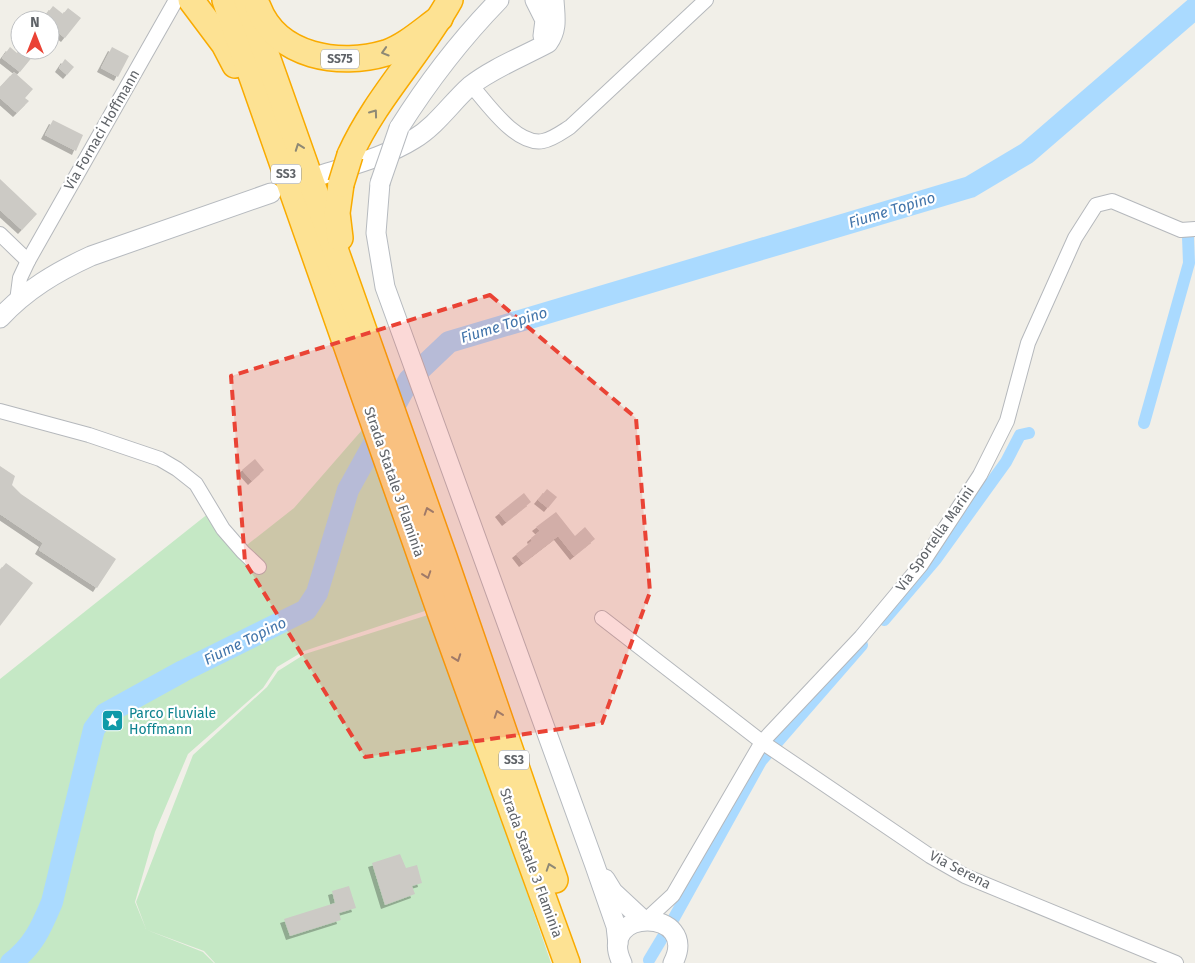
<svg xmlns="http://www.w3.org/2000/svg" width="1195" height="963" font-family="'Fira Sans',sans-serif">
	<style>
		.green { fill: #c5e8c5 }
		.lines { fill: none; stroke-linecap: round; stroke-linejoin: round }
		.canal { stroke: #aadaff; stroke-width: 12 }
		.river { stroke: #aadaff; stroke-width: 22 }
		.building { fill: #cccac5; filter: url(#shadow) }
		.street-casing { stroke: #b5b8bc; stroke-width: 16 }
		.secondary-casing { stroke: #b6babf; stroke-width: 21 }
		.highway-casing { stroke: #f9ab00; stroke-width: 28 }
		.street { stroke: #fff; stroke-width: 14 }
		.secondary { stroke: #fff; stroke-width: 19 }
		.highway { stroke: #fde293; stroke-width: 25 }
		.secondary-bridge-casing { stroke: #b6babf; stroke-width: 21; stroke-linecap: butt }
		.highway-bridge-casing { stroke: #f9ab00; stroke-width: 28; stroke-linecap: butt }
		.secondary-bridge { stroke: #fff; stroke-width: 19 }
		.highway-bridge { stroke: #fde293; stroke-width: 25 }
		.oneway { stroke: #8e8975 }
		.marked { fill: #ea4335; fill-opacity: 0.2; stroke: #ea4335; stroke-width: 4; stroke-dasharray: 10 6; stroke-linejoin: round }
		.labels { text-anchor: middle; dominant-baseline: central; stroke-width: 4.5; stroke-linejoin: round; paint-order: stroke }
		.shield { fill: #fff; stroke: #8f9295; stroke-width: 1 }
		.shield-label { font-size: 12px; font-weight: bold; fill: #5f6368 }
		.street-label { font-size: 14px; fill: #5f6368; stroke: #fff }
		.culture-label { font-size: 14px; fill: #0d838f; stroke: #fff; text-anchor: start }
		.water-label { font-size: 15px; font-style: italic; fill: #4174aa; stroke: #fff }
	</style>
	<defs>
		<filter id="shadow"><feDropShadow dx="-4" dy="4" stdDeviation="0" flood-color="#0004"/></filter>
	</defs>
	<rect width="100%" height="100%" fill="#f1efe8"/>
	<!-- green -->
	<path class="green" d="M362 430 431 609 304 651 277 667 263 688 188 754 155 832 135 902 146 929 136 902 193 755 267 687 278 671 305 654 431 614 551 963H215L204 951 147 930 203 952 214 963H0V679L209 513 238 552 294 508Z"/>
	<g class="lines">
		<!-- canal -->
		<g class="canal">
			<path d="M1144 423 1189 263 1188 237"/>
			<path d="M884 620 936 559 1006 462 1020 435 1029 433"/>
			<path d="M674 918 761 761 862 645"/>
			<path d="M649 960 664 935"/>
		</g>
		<!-- river -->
		<path class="river" d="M11 963C34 945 41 928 52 902L94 729 105 714 183 671 306 610 317 593 348 490 409 380 449 342 970 187 1027 153 1195 8"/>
	</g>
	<!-- building -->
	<g class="building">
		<path d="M53 6 63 14 68 8 81 18 65 38 50 26V20H42Z"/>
		<path d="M10 47 17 53 19 50H38L20 72 2 58Z"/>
		<path d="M112 47 129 56 118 77 101 68Z"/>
		<path d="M65 59 74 67 67 75 59 68Z"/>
		<path d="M14 72 33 89 25 98 29 101 17 113 0 98V87Z"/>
		<path d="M53 120 83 135 76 151 45 135Z"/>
		<path d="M0 179 37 214 22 230 0 210Z"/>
		<path d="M255 459 264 470 252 481 242 470Z"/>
		<path d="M0 466 15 476 12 485 21 494 116 559 97 588 39 550 43 543 0 514Z"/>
		<path d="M547 489 557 497 548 508 538 500Z"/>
		<path d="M524 493 531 502 506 522 499 513Z"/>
		<path d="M556 512 575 536 585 527 595 539 574 556 558 536 523 563 516 554 532 541 531 538 540 531 536 527Z"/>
		<path d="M6 563 33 583 0 626V570Z"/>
		<path d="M400 854 406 868 417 865 422 883 412 886 415 894 385 905 372 863Z"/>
		<path d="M349 886 356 908 339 913 341 920 290 936 284 919 335 903 332 891Z"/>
	</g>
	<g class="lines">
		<defs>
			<g id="street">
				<path d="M471 85C487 103 516 146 543 141 553 139 562 132 570 127L706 0"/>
				<path d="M0 234 28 261"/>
				<path d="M17 301 20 278 28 261 176 0"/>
				<path d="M0 411 89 435 160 459 177 469 196 484 223 529 243 552 259 567"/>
				<path d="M602 618 762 742 930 856 965 876 1176 963"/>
				<path d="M647 919 673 895 762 742 861 637 921 565 980 475 1007 421 1028 343 1075 238 1096 205 1112 201 1181 230 1195 229"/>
			</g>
			<g id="secondary">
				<path d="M535 0 545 20 543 36"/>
				<path d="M399 128C428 82 461 39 499 0"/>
				<path d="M321 175C352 165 387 156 414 139 437 125 451 103 470 86 493 68 522 57 548 43 558 29 555 17 554 0"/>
				<path d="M380 183 376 233 385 287 594 863 616 926 618 944"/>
				<path d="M0 318C26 290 56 272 91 256L271 193"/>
				<path d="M605 879 613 892 642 919"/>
				<path d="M622 963C595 906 701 908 673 963"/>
			</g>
			<g id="highway">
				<path d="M191 0 224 44 235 65"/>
				<path d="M225 0 440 612 567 963"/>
				<path d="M247 0 444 557 555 880"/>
				<path d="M258 7C277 57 340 67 386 53 406 46 423 30 440 18"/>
				<path d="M350 155C375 99 420 54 450 0"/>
				<path d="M340 238 337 213 341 184"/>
			</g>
		</defs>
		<!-- street casing -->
		<use href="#street" class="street-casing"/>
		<!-- secondary casing -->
		<use href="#secondary" class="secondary-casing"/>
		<!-- highway casing -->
		<use href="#highway" class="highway-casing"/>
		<!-- street -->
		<use href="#street" class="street"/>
		<!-- secondary -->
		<use href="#secondary" class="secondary"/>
		<!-- highway -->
		<use href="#highway" class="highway"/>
		<defs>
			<path id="secondary-bridge" d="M380 183 399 128"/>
			<path id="highway-bridge" d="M341 184 350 155"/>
		</defs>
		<!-- secondary-bridge casing -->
		<use href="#secondary-bridge" class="secondary-bridge-casing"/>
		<!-- highway-bridge casing -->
		<use href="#highway-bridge" class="highway-bridge-casing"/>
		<!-- secondary-bridge -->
		<use href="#secondary-bridge" class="secondary-bridge"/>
		<!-- highway-bridge -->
		<use href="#highway-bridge" class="highway-bridge"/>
	</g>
	<!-- one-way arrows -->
	<defs><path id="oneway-chevron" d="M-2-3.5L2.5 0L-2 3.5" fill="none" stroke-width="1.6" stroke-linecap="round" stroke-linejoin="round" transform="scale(1.25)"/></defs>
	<g class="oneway">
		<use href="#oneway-chevron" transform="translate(385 52) rotate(163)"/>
		<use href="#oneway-chevron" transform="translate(374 113) rotate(-54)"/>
		<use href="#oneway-chevron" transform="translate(299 147) rotate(-110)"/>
		<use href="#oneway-chevron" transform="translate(428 511) rotate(-109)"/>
		<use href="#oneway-chevron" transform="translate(427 575) rotate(71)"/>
		<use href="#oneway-chevron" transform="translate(457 658) rotate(70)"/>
		<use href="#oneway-chevron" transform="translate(498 714) rotate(-109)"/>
		<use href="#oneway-chevron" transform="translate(550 867) rotate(-109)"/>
	</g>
	<!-- marked area -->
	<path class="marked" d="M490 295 636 418 650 592 602 723 365 757 245 562 231 376Z"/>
	<!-- icons -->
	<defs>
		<symbol id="sight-square" viewBox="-11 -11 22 22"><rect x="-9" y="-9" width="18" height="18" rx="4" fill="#0f9aa8" stroke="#fff"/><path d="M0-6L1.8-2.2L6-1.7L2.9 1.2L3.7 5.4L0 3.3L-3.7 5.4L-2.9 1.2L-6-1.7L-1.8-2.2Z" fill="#fff"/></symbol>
	</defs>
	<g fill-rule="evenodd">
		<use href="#sight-square" x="100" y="708" width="25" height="25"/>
	</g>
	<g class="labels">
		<!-- shield labels -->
		<g class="shield">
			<rect x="321" y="49.5" width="38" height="19" rx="4"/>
			<rect x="271" y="164.5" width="30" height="19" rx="4"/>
			<rect x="499" y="750.5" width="30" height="19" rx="4"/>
		</g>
		<g class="shield-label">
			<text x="340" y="59">SS75</text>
			<text x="286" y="174">SS3</text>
			<text x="514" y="760">SS3</text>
		</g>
		<!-- street labels -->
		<g class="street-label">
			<text transform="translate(102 130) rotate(-60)">Via Fornaci Hoffmann</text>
			<text transform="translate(394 482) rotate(71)">Strada Statale 3 Flaminia</text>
			<text transform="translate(935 539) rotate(-55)">Via Sportella Marini</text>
			<text transform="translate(531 863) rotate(70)">Strada Statale 3 Flaminia</text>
			<text transform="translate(960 870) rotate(27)">Via Serena</text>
		</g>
		<!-- culture labels -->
		<g class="culture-label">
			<text x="129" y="713">Parco Fluviale<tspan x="129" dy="16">Hoffmann</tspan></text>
		</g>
		<!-- water labels -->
		<g class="water-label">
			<text transform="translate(892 210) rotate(-17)">Fiume Topino</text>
			<text transform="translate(504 325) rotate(-17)">Fiume Topino</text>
			<text transform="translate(245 641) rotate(-26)">Fiume Topino</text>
		</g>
	</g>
	<!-- north arrow -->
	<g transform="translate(35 35)"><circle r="24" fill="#ffffff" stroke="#bfc1c3"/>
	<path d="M0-4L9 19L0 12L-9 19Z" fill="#ea4335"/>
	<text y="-8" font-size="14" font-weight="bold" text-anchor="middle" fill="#5f6368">N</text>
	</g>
</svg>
